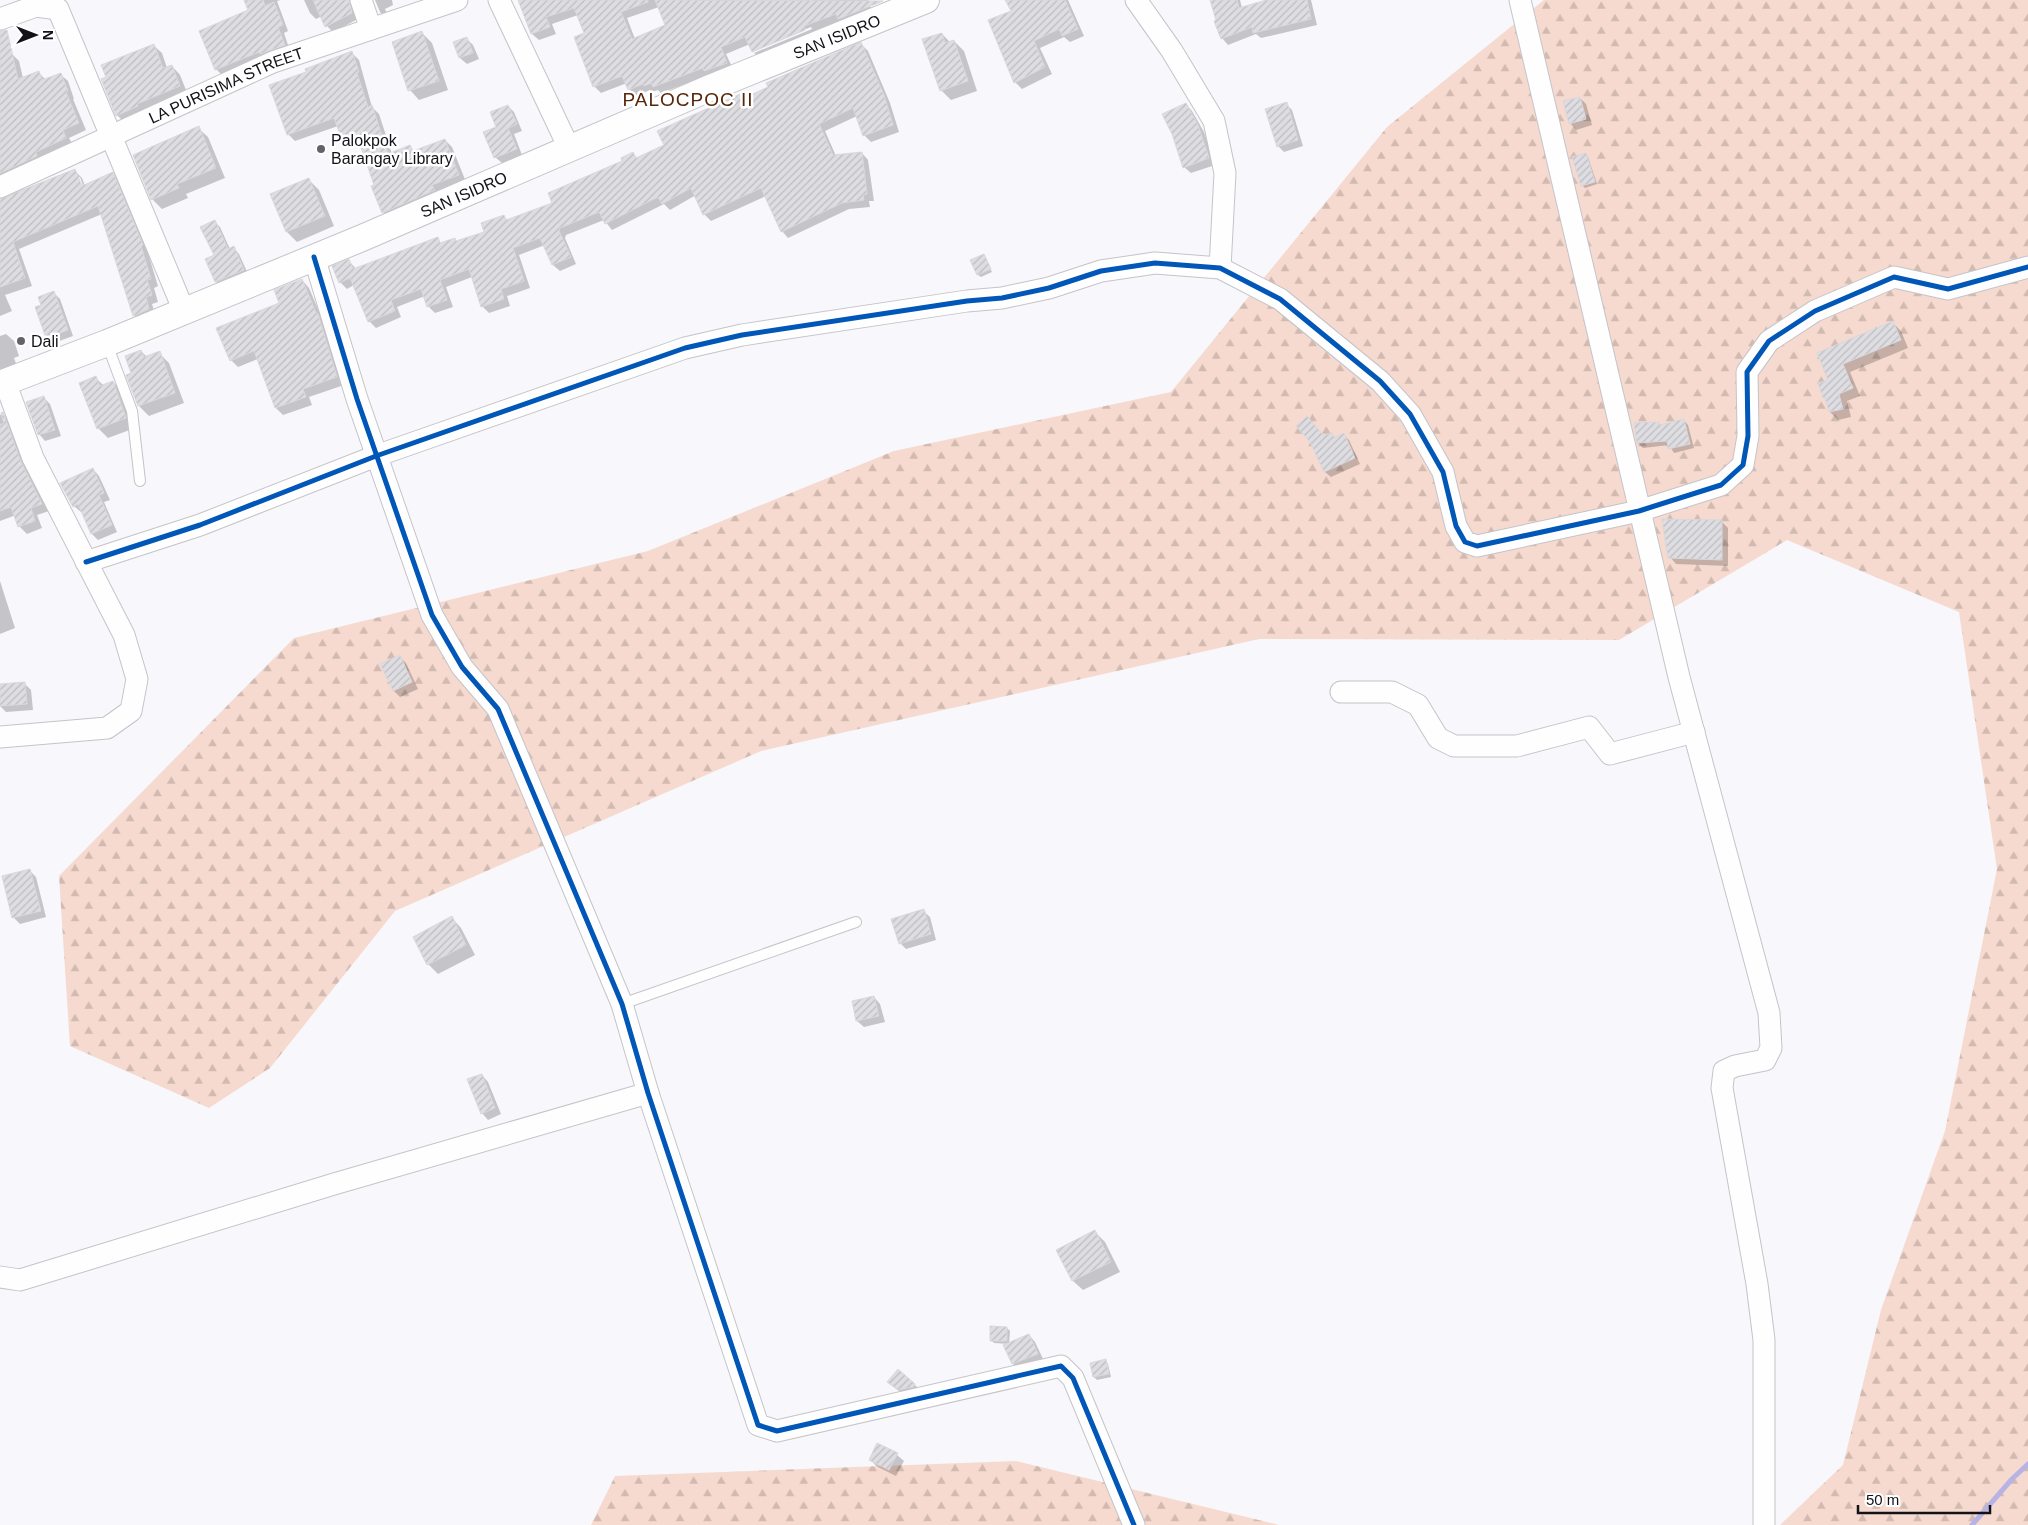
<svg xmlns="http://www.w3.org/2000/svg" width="2028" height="1525" font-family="Arial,sans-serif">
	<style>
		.forest { fill: url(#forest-firs) }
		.shadow { fill: #0003; fill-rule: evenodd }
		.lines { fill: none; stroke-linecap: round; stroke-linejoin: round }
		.stream { stroke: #b7b4e5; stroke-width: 5 }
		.building { fill: url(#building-hatch); stroke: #d8d8dd }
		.service-casing { stroke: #c4c4c9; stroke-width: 12 }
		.minor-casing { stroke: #c4c4c9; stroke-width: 23 }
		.tertiary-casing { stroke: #c4c4c9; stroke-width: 28 }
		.service { stroke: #fefeff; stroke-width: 10 }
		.minor { stroke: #fefeff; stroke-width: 21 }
		.tertiary { stroke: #fefeff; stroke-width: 26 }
		.cycleway-casing { stroke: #fff; stroke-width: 8 }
		.cycleway { stroke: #0057b8; stroke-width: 5 }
		.poi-dot { fill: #626268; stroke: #fff; stroke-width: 2 }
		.labels { text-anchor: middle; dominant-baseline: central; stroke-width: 5; stroke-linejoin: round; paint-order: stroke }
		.street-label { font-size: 16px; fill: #121218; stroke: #fff }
		.poi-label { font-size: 16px; fill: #121218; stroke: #fff; text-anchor: start }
		.quarter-label { font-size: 19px; letter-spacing: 1px; fill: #56270b; stroke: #fff }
	</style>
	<defs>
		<pattern id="forest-firs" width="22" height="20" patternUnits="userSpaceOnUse" patternTransform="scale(1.25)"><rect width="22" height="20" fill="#f6dacf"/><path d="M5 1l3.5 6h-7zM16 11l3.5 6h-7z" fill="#d2bab1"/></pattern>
		<pattern id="building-hatch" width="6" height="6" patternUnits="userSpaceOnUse" patternTransform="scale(1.25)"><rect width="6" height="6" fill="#dddde2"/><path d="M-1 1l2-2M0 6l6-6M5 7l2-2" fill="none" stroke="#bdbdc1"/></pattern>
	</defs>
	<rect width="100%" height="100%" fill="#f7f7fc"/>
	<!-- forest -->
	<g class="forest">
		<path d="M1544 0H2028V1525H1780L1843 1465 1881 1310 1945 1131 1997 869 1959 612 1787 540 1619 640 1259 639 761 751 395 911 270 1068 209 1108 70 1046 59 876 294 638 648 551 894 451 1171 392 1387 127Z"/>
		<path d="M1016 1461 1279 1525H591L615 1476Z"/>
	</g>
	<!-- shadow -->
	<g class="shadow">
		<path d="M245 0H281L277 1 288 31 284 33 290 51 222 75 216 69 249 11Z"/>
		<path d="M304 0H356L358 19 333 32 327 26 322 16 316 19 310 13Z"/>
		<path d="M375 0H392L393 5 385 9 389 18 386 19 380 12Z"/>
		<path d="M520 0H868L873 14 760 58 754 53 812 29 811 27 754 50V52L750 44 726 54 733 69 709 75 661 93 658 90 652 92 650 90 636 96 629 89 627 83 601 93 594 86 585 33 578 15 552 24 556 34 539 40 532 34ZM659 7 666 26 635 39 627 18Z"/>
		<path d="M1028 0H1068L1084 36 1070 42 1064 37 1040 48 1052 74 1022 89 1015 82 1012 11Z"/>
		<path d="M1211 0H1240L1242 8 1271 0H1311L1317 25 1261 38 1256 34 1228 45 1222 38Z"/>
		<path d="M422 33 432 43 448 90 419 100 410 90Z"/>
		<path d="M942 34 950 42 954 41 964 51 977 91 951 100 941 90Z"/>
		<path d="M467 39 473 45 479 59 467 64 460 58Z"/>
		<path d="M861 44 868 51 890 103 899 132 871 142 864 135 857 116 825 131 836 156 862 153 868 160 874 201H869L870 207 849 209 788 238 782 231 766 196 711 221 704 214 696 195 670 210 664 204 612 230 604 220 566 235 565 238 576 264 560 271 553 265 545 245 519 255 530 288 507 296 510 306 489 313 482 306 472 277 446 287 453 307 435 313 428 306 425 296 397 307 401 317 376 328 369 321 354 285 347 289 340 282 349 261 357 270 437 239 442 244 454 239 457 242 485 233 504 216 508 221 553 203 624 161 633 154 637 158 666 145 740 96 743 99Z"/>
		<path d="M153 45 162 53 167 68 172 66 180 75 188 95 125 123 117 115 107 77Z"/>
		<path d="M0 49 11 53 19 61 23 78 39 73 46 80 60 74 68 81 74 99H73L86 130 69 138 73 145 0 177Z"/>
		<path d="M352 53 359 60 372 107 379 114 392 154 410 147 415 152 445 140 452 147 466 182 391 220 383 212 363 151 357 144 350 147 343 140 338 126 295 141 288 134 307 73Z"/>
		<path d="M1580 98 1586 104 1592 125 1576 130 1570 123Z"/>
		<path d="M1186 104 1192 111 1204 132 1215 165 1191 173 1184 167 1173 133Z"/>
		<path d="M1286 104 1292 110 1303 146 1284 152 1278 146Z"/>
		<path d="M508 106 514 112 522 131 514 134 522 155 502 163 495 157 497 127Z"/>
		<path d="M198 128 208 137 225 178 186 194 188 198 162 209 152 199Z"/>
		<path d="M1586 154 1588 157 1597 184 1585 188 1582 185Z"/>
		<path d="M74 170 82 178 85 186 112 174 120 181 150 253H148L158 286 154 288 158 302 152 304 156 317 141 323 134 315 102 214 19 249 32 286 5 295 12 311 0 316V199ZM77 177H80L85 191 83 192Z"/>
		<path d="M309 180 319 190 334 226 297 242 287 232 272 195Z"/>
		<path d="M214 221 220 227 230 249 234 248 239 254 249 276 221 287 216 282 206 260 216 256Z"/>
		<path d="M984 255 992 272 981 277 978 275Z"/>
		<path d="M302 280 309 288 323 321 344 385 309 397 312 405 283 415 276 408 258 359 238 367 231 360Z"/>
		<path d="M53 292 60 299 73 336 54 343 48 337 43 306Z"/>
		<path d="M1893 323 1901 331 1908 348 1850 372 1860 396 1847 401 1851 417 1838 420 1830 412 1828 401 1824 397 1829 381 1818 354Z"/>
		<path d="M6 334 14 341 19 356 14 358 17 366 0 372V336Z"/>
		<path d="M141 351 147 357 159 353 169 363 184 403 149 416 139 406 132 374Z"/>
		<path d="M96 378 104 386 113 382 123 392 135 428 108 438 99 429 81 384Z"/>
		<path d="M44 398 50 404 61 436 45 441 39 434Z"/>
		<path d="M3 414 10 421 49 511 37 515 42 528 27 534 19 526 16 515 0 521V415Z"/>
		<path d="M1684 420 1688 425 1694 448 1674 453 1669 445 1643 448 1638 443 1659 423 1662 426Z"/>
		<path d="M1331 434 1336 438 1343 434 1349 440 1360 464 1331 477 1325 472 1311 441Z"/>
		<path d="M93 469 99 476 110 500 104 502 117 532 98 540 92 534 83 512H81L74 506Z"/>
		<path d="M1721 521 1728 528V566L1676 564 1670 557Z"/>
		<path d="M0 581 15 628 0 634Z"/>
		<path d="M399 656 406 663 418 689 400 697 394 691Z"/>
		<path d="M25 684 31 690 33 710 6 712 0 706V685Z"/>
		<path d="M30 871 36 877 46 917 20 924 14 918 4 877Z"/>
		<path d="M923 911 930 917 936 940 906 949 900 943Z"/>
		<path d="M452 918 461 928 475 955 438 974 428 964Z"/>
		<path d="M874 997 880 1004 885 1022 864 1027 857 1021Z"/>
		<path d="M482 1075 488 1082 501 1114 488 1120 482 1113Z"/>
		<path d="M1095 1232 1105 1242 1120 1272 1083 1290 1073 1281 1058 1250Z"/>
		<path d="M1007 1328 1010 1331 1009 1344 994 1343 991 1340Z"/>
		<path d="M1029 1335 1035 1342 1044 1361 1019 1370 1013 1364 1005 1346Z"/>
		<path d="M1105 1361 1108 1364 1111 1377 1097 1380 1094 1377 1091 1364Z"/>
		<path d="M898 1371 915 1385 921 1391 906 1396 895 1388Z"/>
		<path d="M897 1455 904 1461 896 1476 876 1466 870 1459Z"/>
	</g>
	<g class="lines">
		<!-- stream -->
		<path class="stream" d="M1972 1525 2012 1479 2028 1464"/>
	</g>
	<!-- building -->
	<g class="building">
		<path d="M244 0H263L265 6 274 2 283 25 278 27 285 45 260 54 259 52 215 70 199 31 248 10Z"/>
		<path d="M313 0H349L352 13 325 27Z"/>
		<path d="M518 0H648V2L621 12 632 39 665 25 655 0 883 1 838 19 836 14 804 26 805 30 752 52 745 37 721 47 727 63 704 71 703 68 653 87 651 83 644 86 643 84 628 90 622 76 593 87 574 37 584 33 574 8 546 17 550 27 531 34Z"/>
		<path d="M1005 0H1065L1078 29 1062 36 1059 29 1034 41 1045 67 1014 83 988 20 1011 11Z"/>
		<path d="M1210 0H1237L1239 8 1266 0H1307L1311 19 1253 33 1252 27 1221 39 1214 21 1216 20Z"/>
		<path d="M7 30 18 79 39 71 42 80 61 73 68 91 66 92 79 123 63 130 66 138 36 152 37 156 0 173V31Z"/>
		<path d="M422 31 439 81 408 91 392 42Z"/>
		<path d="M942 33 945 43 954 40 968 81 940 91 922 39Z"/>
		<path d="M467 37 473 53 459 58 453 42Z"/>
		<path d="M861 42 884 95 893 125 863 136 853 108 819 124 833 155 862 152 867 194 863 195 864 200 842 203 781 232 761 188 703 215 691 188 662 204 658 197 605 224 599 212 560 228 559 231 571 257 552 265 540 238 513 248 524 281 501 289 504 299 481 307 469 269 440 280 447 300 427 307 421 289 391 300 395 311 368 322 350 278 339 283 332 266 349 259 353 269 438 237 440 243 455 238 456 241 484 232 481 223 504 215 506 220 552 203 548 193 622 161 621 158 633 152 636 158 664 145 657 131 740 94 742 99 768 87 766 83Z"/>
		<path d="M154 44 163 68 172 65 180 86 137 104 138 106 116 116 101 79 106 77 101 65Z"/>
		<path d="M352 51 359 72 357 73 368 107 372 105 388 154 410 145 413 151 445 139 459 175 432 185 435 190 382 213 371 186 374 185 360 144 356 145 353 136 342 140 334 118 287 135 269 85 306 72 305 69Z"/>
		<path d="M1580 97 1586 119 1569 124 1563 101Z"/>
		<path d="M1287 102 1298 140 1277 147 1265 109Z"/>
		<path d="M1186 103 1198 125 1209 158 1183 168 1172 134 1162 114Z"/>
		<path d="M508 105 517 124 508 128 517 149 494 158 483 132 496 127 490 112Z"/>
		<path d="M199 126 216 168 177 184 179 188 151 200 133 155Z"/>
		<path d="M1586 153 1595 182 1581 186 1572 157Z"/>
		<path d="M75 169 82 186 113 172 143 245 141 246 151 279 147 280 152 295 146 297 149 309 133 316 98 206 13 242 25 278 0 287V199Z"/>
		<path d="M309 178 325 216 286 232 270 194Z"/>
		<path d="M215 220 228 249 234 246 244 270 215 282 205 259 214 255 200 227Z"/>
		<path d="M984 254 991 269 977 275 970 260Z"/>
		<path d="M302 279 317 315 318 314 337 377 303 389 306 397 275 408 254 351 230 361 216 328 279 303 274 290Z"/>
		<path d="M54 291 68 330 46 338 35 307 41 305 38 297Z"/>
		<path d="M1893 321 1901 340 1843 364 1853 388 1839 394 1843 409 1829 412 1825 397 1823 398 1818 383 1828 380 1817 353Z"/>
		<path d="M141 350 144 357 160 351 175 393 138 406 126 375 131 373 125 356Z"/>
		<path d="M96 376 100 386 113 381 126 418 97 429 79 383Z"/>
		<path d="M44 396 55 430 38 435 26 402Z"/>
		<path d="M3 412 21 462 42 504 31 508 35 521 18 527 11 507 0 511V424H4L1 413Z"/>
		<path d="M1307 416 1324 436 1331 432 1334 438 1344 433 1355 458 1324 472 1310 442 1296 426Z"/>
		<path d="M1684 419 1690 444 1668 449 1667 441 1637 443 1634 423 1659 422 1660 425Z"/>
		<path d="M93 468 104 493 99 495 112 525 91 534 78 504 73 507 60 483Z"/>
		<path d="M1662 519 1722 520V560L1668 558Z"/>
		<path d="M400 655 412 682 393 691 380 664Z"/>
		<path d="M25 682 27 704 0 706V684Z"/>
		<path d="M30 869 41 911 12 918 2 876Z"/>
		<path d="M924 909 931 934 899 944 891 919Z"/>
		<path d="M452 916 466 945 427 965 413 937Z"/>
		<path d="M874 996 879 1016 856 1021 852 1001Z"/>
		<path d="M482 1074 495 1108 481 1114 467 1079Z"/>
		<path d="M1095 1230 1111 1262 1072 1281 1056 1250Z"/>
		<path d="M990 1326 1007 1327V1341H990Z"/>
		<path d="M1029 1334 1038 1354 1012 1364 1003 1345Z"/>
		<path d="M1106 1359 1109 1374 1093 1377 1090 1363Z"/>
		<path d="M898 1369 915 1384 913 1387 898 1390 887 1382Z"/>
		<path d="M877 1443 898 1453 889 1470 869 1460Z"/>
	</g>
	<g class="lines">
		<defs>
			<g id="service">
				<path d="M107 344 132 411 140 481"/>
				<path d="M622 1004 856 922"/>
			</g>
			<g id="minor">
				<path d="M361 0 371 29"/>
				<path d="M499 0 569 148"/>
				<path d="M1136 0 1172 51 1214 121 1225 173 1220 268"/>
				<path d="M1520 0 1679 677 1769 1013 1771 1048 1765 1060 1735 1066 1724 1071 1722 1088 1757 1284 1764 1340V1525"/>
				<path d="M0 19 36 6 58 9 184 311"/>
				<path id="s1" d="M0 187 273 62 457 0"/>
				<path d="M314 257 357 399 432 615 462 667 498 709 622 1004 648 1093 758 1425 777 1431 1061 1366 1073 1378 1134 1525"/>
				<path d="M86 562 200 525 376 456 685 348 742 335 967 301 1002 298 1049 288 1101 271 1155 263 1220 268 1280 299 1380 381 1410 414 1443 472 1456 526 1465 542 1477 546 1639 511 1721 485 1743 465 1748 436 1747 372 1769 341 1815 311 1894 277 1948 289 2028 267"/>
				<path d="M1341 692H1392L1418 705 1438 738 1454 746H1517L1589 727 1610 754 1694 732"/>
				<path d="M0 737 107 728 131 711 137 679 124 635 33 458 5 382"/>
				<path d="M0 1277 20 1280 334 1184 648 1093"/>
			</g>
			<g id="tertiary">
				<path id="s2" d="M0 384 107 343 362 238 710 88 926 0"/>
			</g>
		</defs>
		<!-- service casing -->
		<use href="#service" class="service-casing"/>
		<!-- minor casing -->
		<use href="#minor" class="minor-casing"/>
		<!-- tertiary casing -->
		<use href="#tertiary" class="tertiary-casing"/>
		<!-- service -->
		<use href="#service" class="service"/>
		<!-- minor -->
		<use href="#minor" class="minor"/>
		<!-- tertiary -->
		<use href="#tertiary" class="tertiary"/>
		<defs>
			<g id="cycleway">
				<path d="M314 257 357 399 432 615 462 667 498 709 622 1004 648 1093 758 1425 777 1431 1061 1366 1073 1378 1134 1525"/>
				<path d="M86 562 200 525 376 456 685 348 742 335 967 301 1002 298 1049 288 1101 271 1155 263 1220 268 1280 299 1380 381 1410 414 1443 472 1456 526 1465 542 1477 546 1639 511 1721 485 1743 465 1748 436 1747 372 1769 341 1815 311 1894 277 1948 289 2028 267"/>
			</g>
		</defs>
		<!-- cycleway casing -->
		<use href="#cycleway" class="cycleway-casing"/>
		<!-- cycleway -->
		<use href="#cycleway" class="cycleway"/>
	</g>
	<!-- markers -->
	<g class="poi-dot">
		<circle cx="321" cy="149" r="5"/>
		<circle cx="21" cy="341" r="5"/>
	</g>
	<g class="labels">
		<!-- street labels -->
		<g class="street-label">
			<text stroke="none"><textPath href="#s2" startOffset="906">SAN ISIDRO</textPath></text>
			<text stroke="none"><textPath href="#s1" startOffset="248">LA PURISIMA STREET</textPath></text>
			<text stroke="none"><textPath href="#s2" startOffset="501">SAN ISIDRO</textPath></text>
		</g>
		<!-- poi labels -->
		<g class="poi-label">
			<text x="331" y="140">Palokpok<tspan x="331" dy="18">Barangay Library</tspan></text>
			<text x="31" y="341">Dali</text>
		</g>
		<!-- quarter labels -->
		<g class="quarter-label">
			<text x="688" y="99">PALOCPOC II</text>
		</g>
	</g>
	<!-- north arrow -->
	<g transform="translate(35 35) rotate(90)" stroke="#ffffff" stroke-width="4" paint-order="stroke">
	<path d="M0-4L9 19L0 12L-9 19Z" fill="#121218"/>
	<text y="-8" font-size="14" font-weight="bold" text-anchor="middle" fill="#121218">N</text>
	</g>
	<!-- scale -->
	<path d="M1858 1505v8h132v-8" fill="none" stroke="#121218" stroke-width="2.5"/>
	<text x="1866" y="1505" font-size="15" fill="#121218" stroke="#ffffff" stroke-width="4" paint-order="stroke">50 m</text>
</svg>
